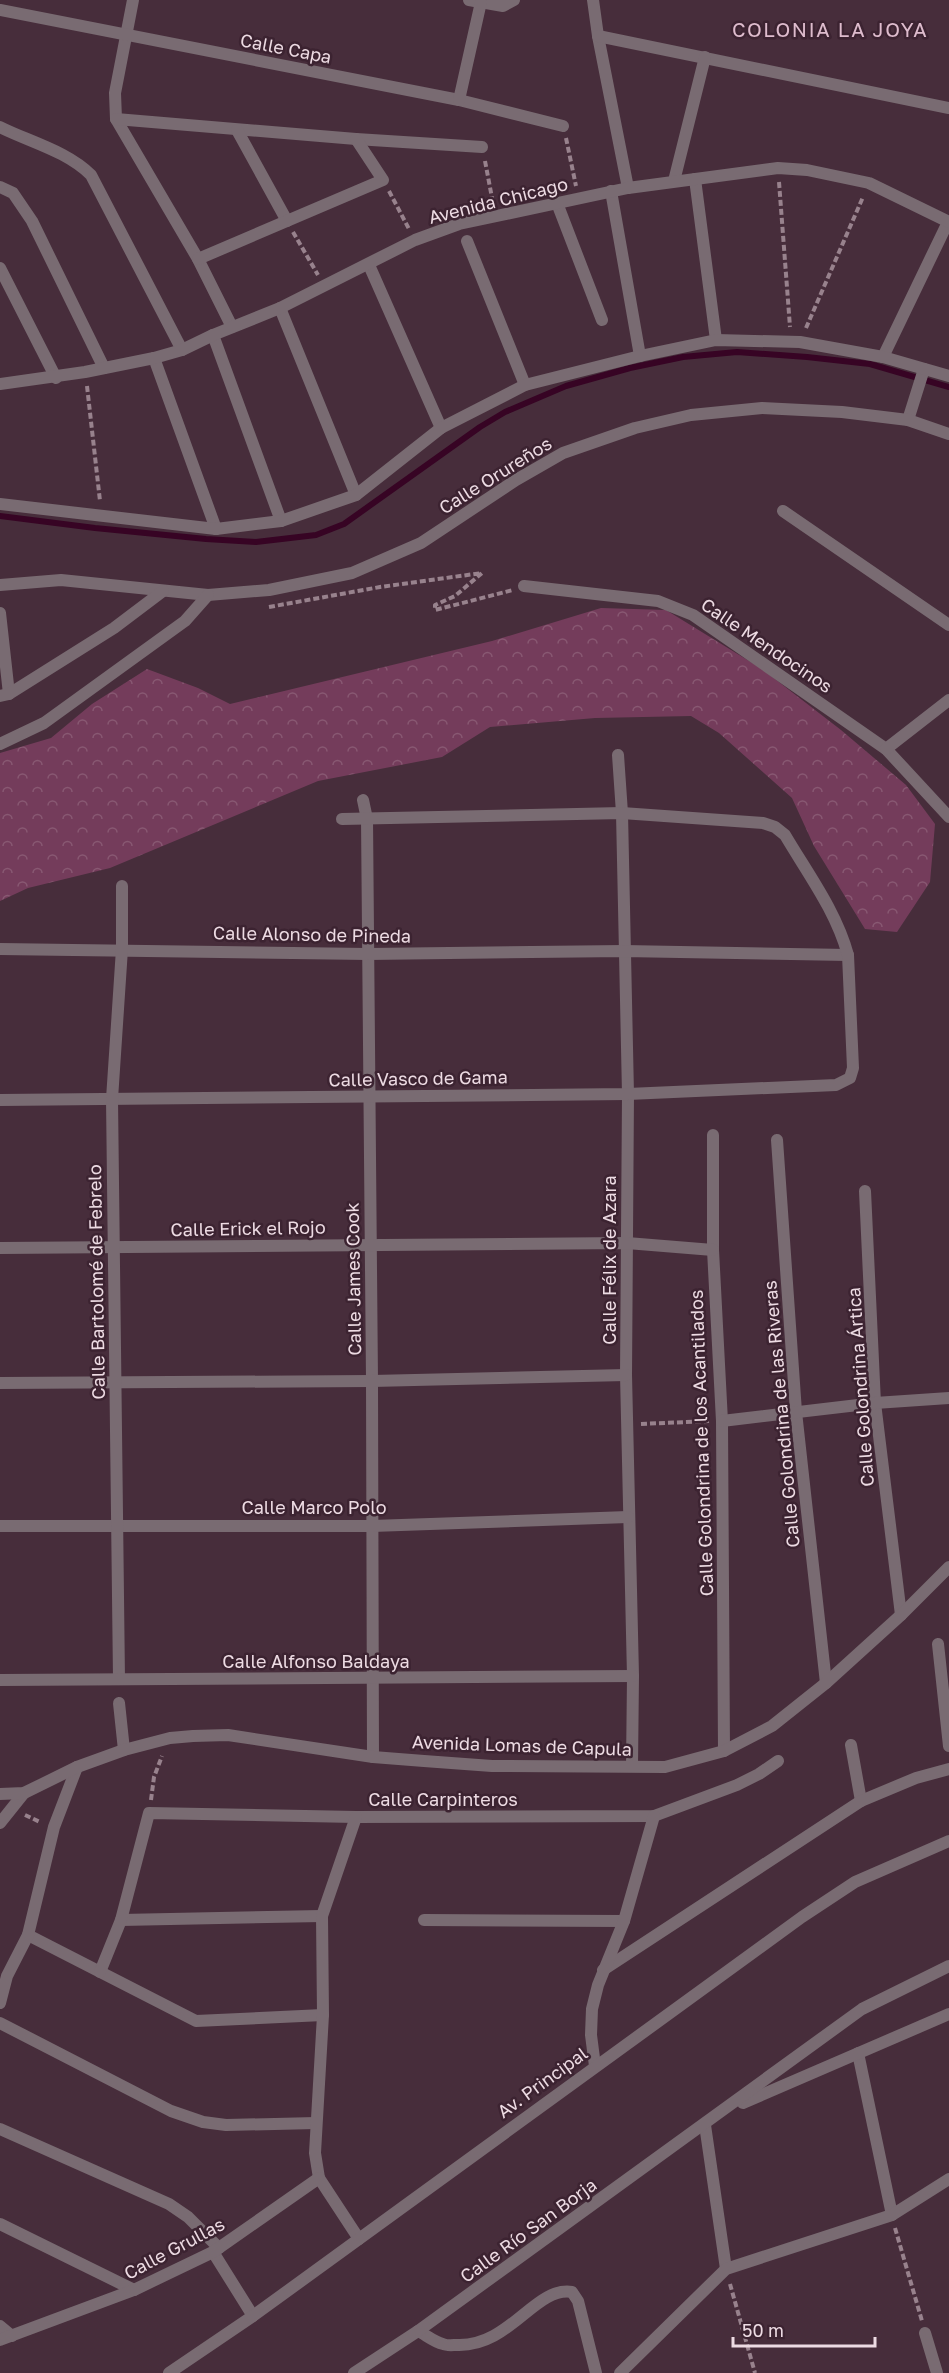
<svg xmlns="http://www.w3.org/2000/svg" width="949" height="2373" font-family="'Golos Text',sans-serif">
	<style>
		.forest { fill: url(#forest-crowns) }
		.lines { fill: none; stroke-linecap: round; stroke-linejoin: round }
		.stream { stroke: #370424; stroke-width: 6 }
		.path { stroke: #98828d; stroke-width: 4; stroke-dasharray: 6 3; stroke-linecap: butt }
		.minor { stroke: #796b72; stroke-width: 12 }
		.tertiary { stroke: #796b72; stroke-width: 12 }
		.labels { text-anchor: middle; dominant-baseline: central; stroke-width: 5; stroke-linejoin: round; paint-order: stroke }
		.street-label { font-size: 18px; fill: #eddbe3; stroke: #3c2331 }
		.neighbourhood-label { font-size: 20px; letter-spacing: 1.5px; fill: #debccd; stroke: #3c2331 }
	</style>
	<defs>
		<pattern id="forest-crowns" width="20" height="18" patternUnits="userSpaceOnUse" patternTransform="scale(1.5)"><rect width="20" height="18" fill="#743c5b"/><path d="M2 6a3 3 0 1 1 6 0M12 15a3 3 0 1 1 6 0" fill="none" stroke="#885872"/></pattern>
	</defs>
	<rect width="100%" height="100%" fill="#472d3b"/>
	<!-- forest -->
	<path class="forest" d="M601 608 666 610 762 669 841 730 906 785 935 824 930 882 897 932 865 929 814 846 792 798 719 733 691 716 595 718 490 727 442 757 318 781 110 868 28 888 0 901V753L51 738 92 704 147 669 198 688 230 704 492 641Z"/>
	<g class="lines">
		<!-- stream -->
		<path class="stream" d="M0 516 95 528 206 539 256 542 316 535 344 524 480 427 505 412 566 386 630 368 683 357 737 352 807 357 870 364 949 387"/>
		<!-- path -->
		<g class="path">
			<path d="M566 138 576 186"/>
			<path d="M485 161 493 203"/>
			<path d="M779 182 790 327"/>
			<path d="M389 191 409 229"/>
			<path d="M293 232 318 275"/>
			<path d="M806 328 863 197"/>
			<path d="M87 386 100 501"/>
			<path d="M269 607 380 587 482 573 455 596 435 605V610L513 590"/>
			<path d="M641 1424 709 1421"/>
			<path d="M151 1800 154 1777 162 1756"/>
			<path d="M25 1815 40 1822"/>
			<path d="M895 2228 922 2321"/>
			<path d="M730 2284 755 2373"/>
		</g>
		<!-- minor -->
		<g class="minor">
			<path d="M133 0 115 93 116 119 198 259 232 327"/>
			<path d="M469 0 503 6 514 0"/>
			<path d="M593 0 598 36 628 188"/>
			<path d="M0 10 459 100 563 126"/>
			<path d="M598 36 949 108"/>
			<path d="M459 100 481 2"/>
			<path d="M116 119 356 139 482 147"/>
			<path d="M0 127C30 142 67 151 91 175L182 350"/>
			<path d="M237 130 287 221"/>
			<path d="M695 179 716 340"/>
			<path d="M674 181 705 57"/>
			<path d="M0 187 13 193 32 221 104 368"/>
			<path d="M611 191 640 356"/>
			<path d="M557 203 602 320"/>
			<path d="M467 241 525 385"/>
			<path d="M198 259 383 180 356 139"/>
			<path d="M369 265 441 428"/>
			<path d="M0 268 56 378"/>
			<path d="M280 308 356 495"/>
			<path d="M213 335 281 521"/>
			<path d="M883 357 948 222"/>
			<path d="M154 358 216 529"/>
			<path d="M908 420 924 369"/>
			<path d="M0 504 216 529 281 521 356 495 441 428 525 385 640 356 716 340 800 342 883 357 949 376"/>
			<path d="M783 511 949 625"/>
			<path d="M0 585 61 580 208 595 269 590 352 573 421 543 516 480 563 453 635 428 691 415 762 408 842 412 908 420 949 434"/>
			<path d="M524 586 658 601 693 615 886 749 949 817"/>
			<path d="M0 613 9 694"/>
			<path d="M0 696 9 694 114 628 163 591"/>
			<path d="M0 744 44 723 185 621 208 595"/>
			<path d="M886 749 949 700"/>
			<path d="M618 755 622 813 628 1094 626 1375 633 1676 632 1766"/>
			<path d="M363 800 367 819 372 1381 373 1757"/>
			<path d="M0 949 368 954 624 951 848 955"/>
			<path d="M0 1100 628 1094 836 1085 850 1078 853 1068 848 955C836 911 808 874 785 835L775 827 763 823 622 813 342 819"/>
			<path d="M713 1135V1250L722 1421 724 1751"/>
			<path d="M777 1140 796 1412 826 1683"/>
			<path d="M865 1191 875 1403 901 1615"/>
			<path d="M0 1248 627 1243 713 1250"/>
			<path d="M0 1383 372 1381 626 1375"/>
			<path d="M722 1421 875 1403 949 1398"/>
			<path d="M0 1526H372L628 1517"/>
			<path d="M938 1644 949 1746"/>
			<path d="M119 1679 112 1099 122 949V886"/>
			<path d="M0 1680 633 1676"/>
			<path d="M119 1703 124 1750"/>
			<path d="M851 1745 861 1801"/>
			<path d="M0 1823 24 1793"/>
			<path d="M121 1920 322 1916"/>
			<path d="M424 1920 624 1921"/>
			<path d="M28 1935 196 2021 323 2015"/>
			<path d="M603 1970 861 1801 916 1778 949 1769"/>
			<path d="M100 1972 121 1920 149 1813 356 1817 654 1816 737 1785 759 1774 778 1761"/>
			<path d="M0 2003 7 1976 28 1935 54 1827 77 1767"/>
			<path d="M0 2023 171 2111 203 2122 226 2125 316 2123"/>
			<path d="M858 2053 892 2215"/>
			<path d="M595 2066 591 2035 592 2009 598 1985 624 1921 654 1816"/>
			<path d="M743 2103 949 2014"/>
			<path d="M705 2125 726 2269"/>
			<path d="M0 2129 169 2204 188 2217 219 2248"/>
			<path d="M319 2178 315 2153 323 2015 322 1916 356 1817"/>
			<path d="M0 2224 134 2290"/>
			<path d="M213 2252 253 2316"/>
			<path d="M0 2326 12 2336"/>
			<path d="M418 2331C426 2335 434 2342 443 2344 447 2346 453 2345 457 2345 510 2347 535 2286 572 2292L578 2301 596 2373"/>
			<path d="M925 2333 937 2373"/>
			<path d="M0 2340 134 2290 213 2252 319 2178 359 2239"/>
			<path d="M169 2373 253 2316 802 1917 855 1882 949 1841"/>
			<path d="M354 2373 418 2331 862 2009 949 1966"/>
			<path d="M620 2373 726 2269 892 2215 949 2179"/>
		</g>
		<!-- tertiary -->
		<g class="tertiary">
			<path d="M0 384 85 372 154 358 182 350 213 335 280 308 415 240 459 224 628 188 778 168 807 170 869 183 949 222"/>
			<path d="M0 1794 24 1793 77 1767 124 1750 170 1738 193 1736 228 1735 373 1757 424 1761 492 1766 665 1767 724 1751 772 1726 826 1683 901 1615 949 1567"/>
		</g>
	</g>
	<g class="labels">
		<!-- street labels -->
		<g class="street-label">
			<text transform="translate(286 48) rotate(11)">Calle Capa</text>
			<text transform="translate(498 200) rotate(-14)">Avenida Chicago</text>
			<text transform="translate(495 475) rotate(-32)">Calle Orureños</text>
			<text transform="translate(767 645) rotate(34)">Calle Mendocinos</text>
			<text transform="translate(312 934) rotate(1)">Calle Alonso de Pineda</text>
			<text transform="translate(418 1078) rotate(-1)">Calle Vasco de Gama</text>
			<text transform="translate(248 1228) rotate(-1)">Calle Erick el Rojo</text>
			<text transform="translate(609 1260) rotate(-90)">Calle Félix de Azara</text>
			<text transform="translate(353 1279) rotate(-91)">Calle James Cook</text>
			<text transform="translate(96 1282) rotate(-91)">Calle Bartolomé de Febrelo</text>
			<text transform="translate(860 1387) rotate(-94)">Calle Golondrina Ártica</text>
			<text transform="translate(781 1414) rotate(-95)">Calle Golondrina de las Riveras</text>
			<text transform="translate(701 1443) rotate(-92)">Calle Golondrina de los Acantilados</text>
			<text x="314" y="1507">Calle Marco Polo</text>
			<text x="316" y="1661">Calle Alfonso Baldaya</text>
			<text transform="translate(522 1745) rotate(2)">Avenida Lomas de Capula</text>
			<text x="443" y="1799">Calle Carpinteros</text>
			<text transform="translate(542 2082) rotate(-36)">Av. Principal</text>
			<text transform="translate(528 2230) rotate(-36)">Calle Río San Borja</text>
			<text transform="translate(174 2248) rotate(-28)">Calle Grullas</text>
		</g>
		<!-- neighbourhood labels -->
		<g class="neighbourhood-label">
			<text x="830" y="29">COLONIA LA JOYA</text>
		</g>
	</g>
	<!-- scale -->
	<path d="M733 2337v9h142v-9" fill="none" stroke="#eddbe3" stroke-width="3"/>
	<text x="742" y="2337" font-size="18" fill="#eddbe3" stroke="#3c2331" stroke-width="4.5" paint-order="stroke">50 m</text>
</svg>
